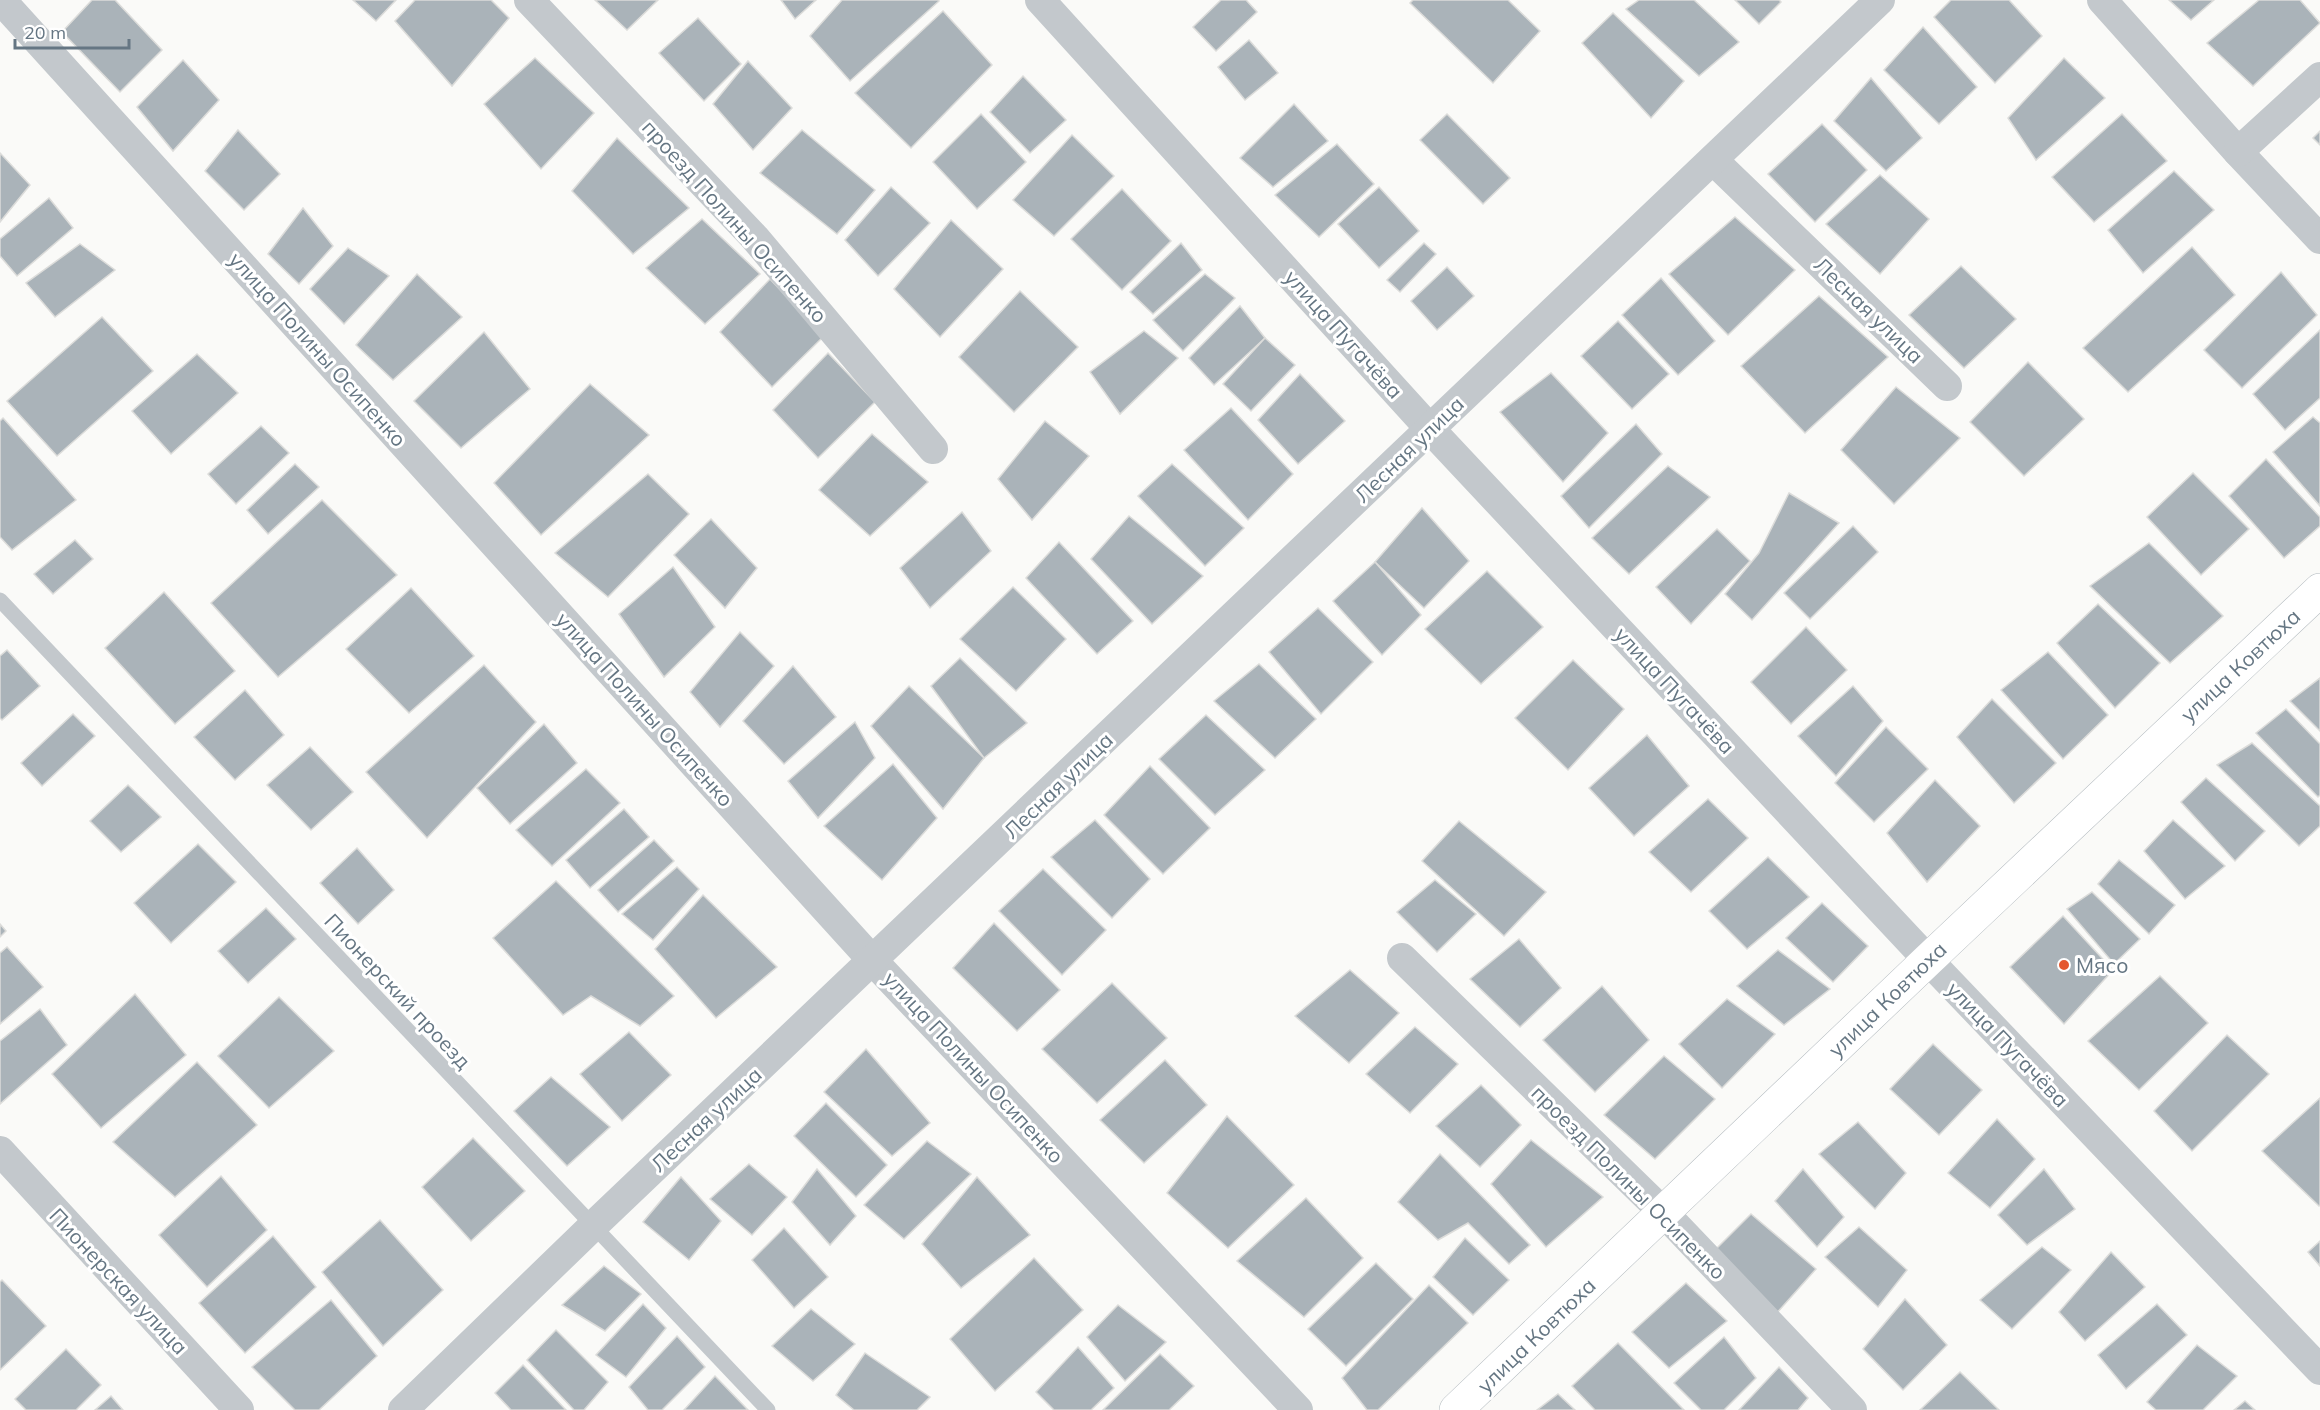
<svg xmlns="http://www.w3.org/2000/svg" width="2320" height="1410" font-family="Mulish,sans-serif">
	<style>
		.building { fill: #aab3b9; stroke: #dcdcda; stroke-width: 1.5 }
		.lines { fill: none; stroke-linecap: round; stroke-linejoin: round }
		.secondary-casing { stroke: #b3babf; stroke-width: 34 }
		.lane { stroke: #c3c8cc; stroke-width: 15 }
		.street { stroke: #c3c8cc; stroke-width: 30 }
		.secondary { stroke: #fff; stroke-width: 33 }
		.poi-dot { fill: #e4572e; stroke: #fff; stroke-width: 2 }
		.labels { text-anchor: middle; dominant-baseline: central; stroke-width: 6; stroke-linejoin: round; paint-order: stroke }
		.street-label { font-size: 21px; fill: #657683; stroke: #fff }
		.poi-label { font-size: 21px; fill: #657683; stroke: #fff; text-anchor: start }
	</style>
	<rect width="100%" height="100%" fill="#fafaf8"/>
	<!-- building -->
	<g class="building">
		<path d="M92 0H115L162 50 120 92 62 32Z"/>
		<path d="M353 0H396L376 21Z"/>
		<path d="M415 0H491L509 18 452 86 395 21Z"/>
		<path d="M595 0H658L627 30Z"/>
		<path d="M781 0H816L795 19Z"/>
		<path d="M842 0H938L939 1 850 81 810 36Z"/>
		<path d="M1221 0H1246L1257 12 1216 51 1193 27Z"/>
		<path d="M1413 0H1508L1540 31 1493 83 1410 3Z"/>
		<path d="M1639 0H1694L1739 42 1699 76 1626 9Z"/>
		<path d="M1735 0H1779L1781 2 1759 24Z"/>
		<path d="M1951 0H2009L2042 36 1995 83 1934 17Z"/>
		<path d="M2169 0H2214L2191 20Z"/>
		<path d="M2259 0H2300L2320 23 2253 86 2207 43Z"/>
		<path d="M943 11 992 65 911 148 855 93Z"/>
		<path d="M1613 13 1684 81 1651 118 1582 43Z"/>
		<path d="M698 18 741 64 704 101 659 53Z"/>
		<path d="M1923 27 1977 87 1939 124 1884 70Z"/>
		<path d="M1249 40 1278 73 1245 100 1218 67Z"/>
		<path d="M535 58 594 113 541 169 484 104Z"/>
		<path d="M2064 58 2105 98 2036 160 2008 118Z"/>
		<path d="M183 60 219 100 173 151 137 107Z"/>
		<path d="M748 61 792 108 753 150 713 104Z"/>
		<path d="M1023 76 1066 120 1030 153 990 112Z"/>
		<path d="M1871 78 1922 138 1886 171 1834 121Z"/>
		<path d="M1294 104 1328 141 1273 187 1240 158Z"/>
		<path d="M981 114 1026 162 977 209 933 162Z"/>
		<path d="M1447 114 1510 178 1483 204 1420 140Z"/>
		<path d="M2122 114 2167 161 2094 222 2052 177Z"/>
		<path d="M1822 124 1867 170 1815 222 1768 174Z"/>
		<path d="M238 130 280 174 244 210 205 171Z"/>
		<path d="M802 130 875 190 837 234 760 173Z"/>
		<path d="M2320 131V145L2313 138Z"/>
		<path d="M1072 135 1114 176 1054 236 1013 200Z"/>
		<path d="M617 138 689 208 633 254 572 191Z"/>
		<path d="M1337 144 1374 184 1319 237 1275 195Z"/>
		<path d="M0 153 30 185 0 222Z"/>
		<path d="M2174 171 2214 210 2143 273 2108 230Z"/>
		<path d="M1880 175 1929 219 1880 274 1826 224Z"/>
		<path d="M891 187 930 223 878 276 845 240Z"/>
		<path d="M1379 187 1419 231 1379 268 1338 224Z"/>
		<path d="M1122 189 1171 241 1122 290 1071 239Z"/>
		<path d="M49 198 73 228 17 276 0 256V239Z"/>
		<path d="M303 208 333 246 299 284 268 254Z"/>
		<path d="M1735 217 1795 270 1728 335 1669 274Z"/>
		<path d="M702 219 760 274 705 324 646 268Z"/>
		<path d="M951 220 1003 269 940 337 894 289Z"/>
		<path d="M1181 243 1202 270 1153 314 1130 292Z"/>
		<path d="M1424 243 1436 254 1400 292 1387 280Z"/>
		<path d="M80 244 115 270 55 317 26 283Z"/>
		<path d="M2192 247 2235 295 2128 392 2083 348Z"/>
		<path d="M348 248 389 276 344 324 310 289Z"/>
		<path d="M1961 266 2016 319 1964 368 1909 315Z"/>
		<path d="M1447 267 1474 296 1437 330 1411 301Z"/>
		<path d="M2281 272 2317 315 2242 388 2204 350Z"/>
		<path d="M417 274 462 317 393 380 356 345Z"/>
		<path d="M1205 274 1235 298 1183 351 1153 320Z"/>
		<path d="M1661 278 1715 341 1678 375 1622 315Z"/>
		<path d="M770 279 824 336 772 387 720 332Z"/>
		<path d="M1020 291 1078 347 1014 412 959 357Z"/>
		<path d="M1819 296 1888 357 1805 433 1741 366Z"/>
		<path d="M1240 306 1265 338 1214 385 1189 358Z"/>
		<path d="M102 317 153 371 57 456 7 401Z"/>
		<path d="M1618 321 1669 374 1632 409 1581 356Z"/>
		<path d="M2320 330V398L2285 430 2253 394Z"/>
		<path d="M1144 331 1178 358 1120 414 1090 372Z"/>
		<path d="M484 332 530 389 461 448 414 401Z"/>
		<path d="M1265 338 1295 365 1251 411 1223 384Z"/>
		<path d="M828 353 875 402 818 458 773 410Z"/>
		<path d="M197 354 238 393 171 454 132 411Z"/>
		<path d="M2028 362 2084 419 2024 476 1970 422Z"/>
		<path d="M1551 373 1608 433 1563 482 1500 412Z"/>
		<path d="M1300 374 1345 421 1298 464 1258 420Z"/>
		<path d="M590 384 649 435 541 535 494 483Z"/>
		<path d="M1896 387 1960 438 1894 504 1841 450Z"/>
		<path d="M1231 408 1293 474 1248 520 1184 450Z"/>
		<path d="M2313 417 2320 423V506L2273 452Z"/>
		<path d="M3 418 76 500 12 550 0 537V421Z"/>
		<path d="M1045 421 1089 456 1032 520 998 479Z"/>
		<path d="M1636 424 1662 454 1589 528 1561 496Z"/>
		<path d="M261 426 289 453 236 504 208 474Z"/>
		<path d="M872 434 928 482 870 536 819 490Z"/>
		<path d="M2266 459 2320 517V526L2284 558 2229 496Z"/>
		<path d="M295 464 319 487 268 534 247 510Z"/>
		<path d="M1172 464 1244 528 1205 566 1138 496Z"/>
		<path d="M1668 466 1710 497 1629 574 1592 538Z"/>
		<path d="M2193 473 2249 529 2201 575 2147 517Z"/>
		<path d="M648 474 689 514 608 597 555 553Z"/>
		<path d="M1789 493 1839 523 1752 620 1725 594 1759 553Z"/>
		<path d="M322 500 397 575 278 677 211 603Z"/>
		<path d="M1422 508 1469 561 1424 608 1375 562Z"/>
		<path d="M962 512 991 551 930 608 900 568Z"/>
		<path d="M1129 516 1203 576 1152 624 1091 559Z"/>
		<path d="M711 519 757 568 725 608 674 555Z"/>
		<path d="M1853 526 1878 552 1810 619 1784 593Z"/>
		<path d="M1717 529 1750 561 1691 624 1656 587Z"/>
		<path d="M75 540 93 559 53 594 34 574Z"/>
		<path d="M1059 542 1133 621 1097 654 1026 578Z"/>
		<path d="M2149 543 2223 616 2170 663 2090 586Z"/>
		<path d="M1375 562 1421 615 1382 655 1333 601Z"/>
		<path d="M673 567 715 627 664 677 619 614Z"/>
		<path d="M1487 571 1543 627 1481 684 1425 629Z"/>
		<path d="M1013 587 1066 639 1016 691 960 639Z"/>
		<path d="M411 588 474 656 409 713 346 649Z"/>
		<path d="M164 592 235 671 175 724 105 648Z"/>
		<path d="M2098 604 2160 663 2115 708 2057 643Z"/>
		<path d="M1318 608 1373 662 1321 714 1269 652Z"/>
		<path d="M1806 627 1847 670 1791 724 1751 682Z"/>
		<path d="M740 632 774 666 720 727 690 692Z"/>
		<path d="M7 650 40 686 2 720 0 718V656Z"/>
		<path d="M2048 652 2108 715 2063 759 2001 690Z"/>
		<path d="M960 658 1027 723 984 758 931 686Z"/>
		<path d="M1573 660 1624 709 1568 770 1515 718Z"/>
		<path d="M1259 664 1316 719 1275 758 1214 701Z"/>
		<path d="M484 665 536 722 427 838 366 772Z"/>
		<path d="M793 666 836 717 784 764 743 721Z"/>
		<path d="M2320 678V731L2290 701Z"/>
		<path d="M909 686 984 758 943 809 871 726Z"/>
		<path d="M1853 686 1883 721 1836 776 1798 736Z"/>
		<path d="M245 690 284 735 235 780 194 737Z"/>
		<path d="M1992 699 2056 763 2014 803 1957 737Z"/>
		<path d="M2286 709 2320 744V795L2318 797 2256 733Z"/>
		<path d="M73 714 95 736 42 786 21 763Z"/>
		<path d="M1206 715 1265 770 1215 815 1159 759Z"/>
		<path d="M855 722 875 758 818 818 788 781Z"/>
		<path d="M544 724 577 763 510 824 477 788Z"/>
		<path d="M1886 727 1928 769 1874 822 1835 783Z"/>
		<path d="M1647 735 1689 786 1634 836 1589 788Z"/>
		<path d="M2252 743 2320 806V826L2299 846 2217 765Z"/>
		<path d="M310 747 353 792 311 830 267 785Z"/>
		<path d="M893 764 937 818 882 880 824 826Z"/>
		<path d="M1150 766 1210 828 1163 874 1104 815Z"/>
		<path d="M586 769 620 803 552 866 516 830Z"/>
		<path d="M2206 778 2265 831 2235 861 2181 802Z"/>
		<path d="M1935 780 1980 826 1927 882 1887 833Z"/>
		<path d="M128 785 161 817 121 852 90 821Z"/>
		<path d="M1708 799 1748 838 1691 892 1649 852Z"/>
		<path d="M624 809 649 837 590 888 566 860Z"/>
		<path d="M1095 820 1150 879 1112 918 1051 857Z"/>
		<path d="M2173 820 2225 866 2185 899 2144 851Z"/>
		<path d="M1459 821 1546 892 1504 936 1422 861Z"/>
		<path d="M654 840 674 861 618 912 598 890Z"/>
		<path d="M198 844 236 882 171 943 134 903Z"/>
		<path d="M357 848 394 890 358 924 320 883Z"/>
		<path d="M1768 857 1809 897 1747 949 1709 911Z"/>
		<path d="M2119 860 2175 905 2149 934 2098 884Z"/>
		<path d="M677 867 699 889 653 940 622 914Z"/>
		<path d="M1043 869 1106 930 1062 975 999 911Z"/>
		<path d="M1435 880 1476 914 1437 952 1397 912Z"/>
		<path d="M556 881 674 996 640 1026 591 996 563 1015 493 938Z"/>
		<path d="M2092 892 2140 939 2114 964 2067 909Z"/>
		<path d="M703 895 777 967 716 1018 655 949Z"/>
		<path d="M1822 903 1868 946 1833 982 1786 938Z"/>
		<path d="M266 908 296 939 248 983 218 951Z"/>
		<path d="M2063 916 2113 970 2064 1024 2010 967Z"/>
		<path d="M994 923 1060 990 1017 1031 953 968Z"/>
		<path d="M0 924 6 931 0 937Z"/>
		<path d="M1519 939 1561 988 1520 1027 1470 979Z"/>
		<path d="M7 947 43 987 0 1024V953Z"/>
		<path d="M1778 950 1830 989 1784 1025 1737 986Z"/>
		<path d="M1350 970 1399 1013 1349 1063 1295 1016Z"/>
		<path d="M2160 976 2208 1023 2139 1090 2088 1041Z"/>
		<path d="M1112 983 1167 1038 1097 1103 1042 1049Z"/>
		<path d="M1602 986 1649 1040 1595 1092 1543 1040Z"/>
		<path d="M135 994 186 1055 101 1128 52 1074Z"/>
		<path d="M279 997 334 1051 269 1108 218 1056Z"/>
		<path d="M1727 999 1775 1034 1722 1088 1679 1044Z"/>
		<path d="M40 1009 67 1045 0 1104V1041Z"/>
		<path d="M1415 1027 1458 1064 1410 1113 1366 1074Z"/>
		<path d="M629 1032 671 1075 622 1121 580 1074Z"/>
		<path d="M2227 1035 2269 1074 2192 1151 2154 1111Z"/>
		<path d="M1933 1044 1982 1090 1939 1135 1890 1089Z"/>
		<path d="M866 1049 930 1123 892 1156 824 1092Z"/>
		<path d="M1664 1056 1715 1099 1655 1159 1604 1115Z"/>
		<path d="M1165 1060 1207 1105 1144 1163 1100 1120Z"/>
		<path d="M197 1062 257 1125 175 1197 113 1142Z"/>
		<path d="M551 1077 610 1127 567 1166 514 1111Z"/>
		<path d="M1481 1085 1521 1125 1480 1167 1436 1126Z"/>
		<path d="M2320 1098V1205L2319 1206 2262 1151Z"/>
		<path d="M826 1103 887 1165 856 1197 794 1136Z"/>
		<path d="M1227 1116 1294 1185 1228 1248 1167 1193Z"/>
		<path d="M1997 1119 2035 1159 1990 1208 1948 1173Z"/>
		<path d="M1858 1122 1906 1173 1875 1209 1819 1154Z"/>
		<path d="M473 1138 525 1191 471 1241 422 1187Z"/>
		<path d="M1531 1140 1603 1197 1546 1247 1491 1184Z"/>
		<path d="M927 1141 971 1174 904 1239 864 1205Z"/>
		<path d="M1440 1154 1530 1245 1509 1264 1468 1223 1438 1240 1398 1202Z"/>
		<path d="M749 1164 787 1197 752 1235 710 1199Z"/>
		<path d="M817 1169 856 1216 830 1245 792 1202Z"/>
		<path d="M1803 1169 1844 1217 1817 1247 1775 1201Z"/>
		<path d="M2044 1169 2075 1209 2027 1245 1998 1215Z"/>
		<path d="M221 1176 267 1230 207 1287 159 1235Z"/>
		<path d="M681 1177 721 1221 689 1260 643 1222Z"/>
		<path d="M977 1177 1030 1235 961 1288 922 1244Z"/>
		<path d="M1306 1198 1363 1258 1304 1317 1237 1261Z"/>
		<path d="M1751 1214 1816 1269 1775 1315 1716 1249Z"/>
		<path d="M380 1220 443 1290 383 1346 322 1272Z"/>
		<path d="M1859 1227 1907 1270 1878 1307 1825 1257Z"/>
		<path d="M784 1228 828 1277 794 1308 752 1260Z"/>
		<path d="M273 1236 316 1287 245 1353 199 1303Z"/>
		<path d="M1465 1238 1509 1280 1473 1315 1433 1277Z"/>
		<path d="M2320 1241V1266L2308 1252Z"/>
		<path d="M2042 1247 2071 1270 2012 1329 1980 1300Z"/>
		<path d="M2111 1252 2145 1287 2085 1341 2059 1312Z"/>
		<path d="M1034 1258 1083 1310 995 1391 950 1339Z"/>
		<path d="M1376 1263 1413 1299 1346 1366 1308 1329Z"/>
		<path d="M604 1266 641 1294 605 1331 562 1305Z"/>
		<path d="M2 1280 46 1326 0 1370V1282Z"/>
		<path d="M1686 1283 1727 1321 1669 1368 1632 1332Z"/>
		<path d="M1429 1285 1468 1323 1378 1410H1367L1342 1378Z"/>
		<path d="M1905 1299 1947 1345 1903 1390 1863 1349Z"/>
		<path d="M331 1300 377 1356 319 1410H295L252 1367Z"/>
		<path d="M643 1304 666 1328 626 1377 596 1355Z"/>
		<path d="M2157 1304 2187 1335 2126 1389 2098 1355Z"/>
		<path d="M1118 1305 1166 1342 1125 1381 1087 1337Z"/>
		<path d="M811 1309 855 1344 813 1381 772 1346Z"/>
		<path d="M556 1330 608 1382 584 1410H574L527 1360Z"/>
		<path d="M677 1336 705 1367 662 1410H648L629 1387Z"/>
		<path d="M1724 1337 1756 1378 1724 1410H1701L1674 1383Z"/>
		<path d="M1618 1343 1684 1410H1595L1572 1386Z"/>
		<path d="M2197 1345 2237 1376 2203 1410H2156L2147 1402Z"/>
		<path d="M1078 1347 1114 1388 1091 1410H1054L1036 1392Z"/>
		<path d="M66 1349 101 1385 76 1410H26L15 1399Z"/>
		<path d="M865 1353 930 1397 917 1410H854L836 1395Z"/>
		<path d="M1160 1354 1194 1386 1169 1410H1103Z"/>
		<path d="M523 1365 566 1410H511L495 1393Z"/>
		<path d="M1779 1367 1808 1398 1798 1410H1739Z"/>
		<path d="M1960 1372 1999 1410H1920Z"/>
		<path d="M715 1376 748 1410H684Z"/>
		<path d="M1558 1394 1575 1410H1537Z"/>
		<path d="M111 1396 123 1410H95Z"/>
		<path d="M2245 1401 2255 1410H2234Z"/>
	</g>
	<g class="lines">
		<defs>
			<path id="secondary" d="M1456 1410 1928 960 2320 590"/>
		</defs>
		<!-- secondary casing -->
		<use href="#secondary" class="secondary-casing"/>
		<!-- lane -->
		<path class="lane" d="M0 600 768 1410"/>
		<!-- street -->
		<g class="street">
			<path d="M1 0 873 961 1298 1410"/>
			<path d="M529 0 755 238 933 449"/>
			<path d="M1040 0 1430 429 1928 960 2320 1370"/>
			<path d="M2102 0 2238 152 2320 239"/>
			<path d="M2238 152 2320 77"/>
			<path d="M1713 160 1947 386"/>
			<path d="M1402 958 1664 1213 1852 1410"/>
			<path d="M0 1151 239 1410"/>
			<path d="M403 1410 593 1226 1880 0"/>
		</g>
		<!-- secondary -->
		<use href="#secondary" class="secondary"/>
	</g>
	<!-- markers -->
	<circle class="poi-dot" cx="2064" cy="965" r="6"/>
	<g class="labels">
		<!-- street labels -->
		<g class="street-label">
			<text transform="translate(735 221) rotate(48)">проезд Полины Осипенко</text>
			<text transform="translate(1869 310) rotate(44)">Лесная улица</text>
			<text transform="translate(1344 334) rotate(48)">улица Пугачёва</text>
			<text transform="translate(318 349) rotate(48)">улица Полины Осипенко</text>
			<text transform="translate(1409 449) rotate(-44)">Лесная улица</text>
			<text transform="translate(2240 665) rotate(-43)">улица Ковтюха</text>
			<text transform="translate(1675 690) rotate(47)">улица Пугачёва</text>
			<text transform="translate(645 709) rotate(48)">улица Полины Осипенко</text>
			<text transform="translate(1058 785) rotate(-44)">Лесная улица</text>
			<text transform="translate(398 991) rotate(47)">Пионерский проезд</text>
			<text transform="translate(1887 999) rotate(-44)">улица Ковтюха</text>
			<text transform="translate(2008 1044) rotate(46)">улица Пугачёва</text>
			<text transform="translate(974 1067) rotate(47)">улица Полины Осипенко</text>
			<text transform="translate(706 1119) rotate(-43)">Лесная улица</text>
			<text transform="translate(1629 1182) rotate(45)">проезд Полины Осипенко</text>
			<text transform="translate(119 1281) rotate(47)">Пионерская улица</text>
			<text transform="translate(1536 1335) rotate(-44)">улица Ковтюха</text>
		</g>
		<!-- poi labels -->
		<g class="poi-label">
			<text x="2076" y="965">Мясо</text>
		</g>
	</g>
	<!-- scale -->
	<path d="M15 39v9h114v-9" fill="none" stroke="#657683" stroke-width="3"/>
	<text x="24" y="39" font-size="18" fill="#657683" stroke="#ffffff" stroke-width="4.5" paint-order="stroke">20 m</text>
</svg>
